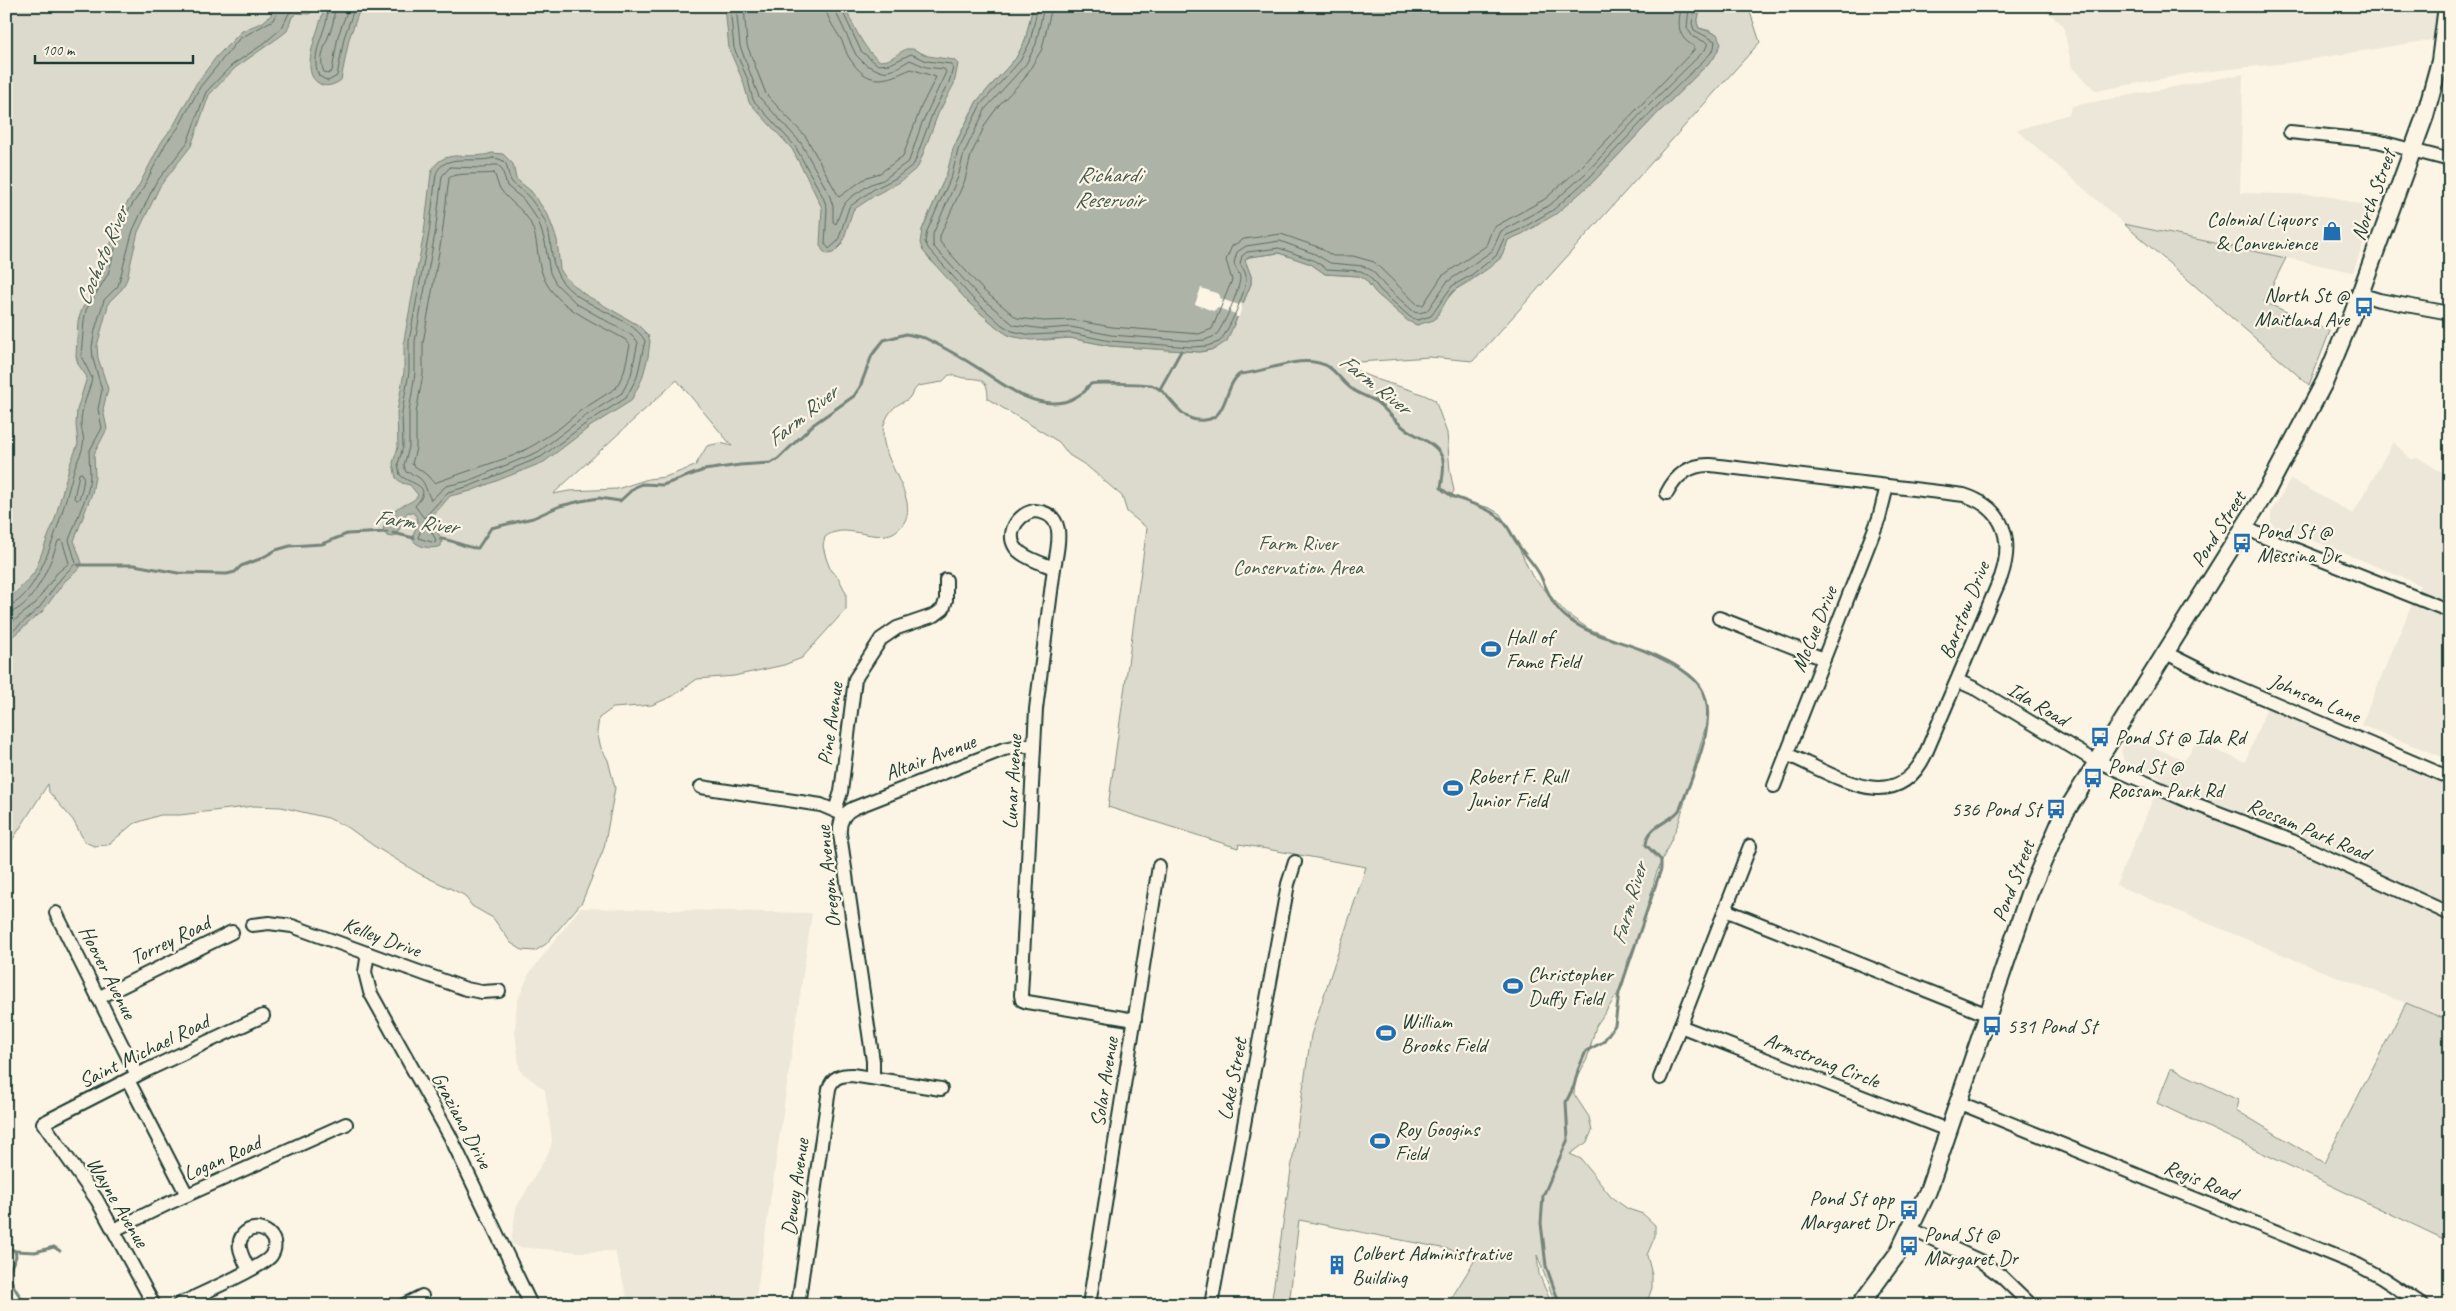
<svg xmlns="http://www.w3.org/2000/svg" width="2456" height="1311" font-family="Caveat,sans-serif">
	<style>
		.built { fill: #ece7d8 }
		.green { fill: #dcdacc; stroke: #7e8c80; fill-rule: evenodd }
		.water { fill: #aeb3a7; stroke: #758479 }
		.pier { fill: #fcf5e5 }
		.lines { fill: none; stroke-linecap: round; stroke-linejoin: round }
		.shore { stroke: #586c62; stroke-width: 1 }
		.stream { stroke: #758479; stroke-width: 3 }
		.minor-casing { stroke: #1f3d34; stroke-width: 16 }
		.major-casing { stroke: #1f3d34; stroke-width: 20 }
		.minor { stroke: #fcf5e5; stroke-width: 12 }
		.major { stroke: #fcf5e5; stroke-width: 16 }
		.labels { text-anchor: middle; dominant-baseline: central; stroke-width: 4.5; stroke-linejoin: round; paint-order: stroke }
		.street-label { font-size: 21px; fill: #1f3d34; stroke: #fcf5e5 }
		.poi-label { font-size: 21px; fill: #1f3d34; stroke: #fcf5e5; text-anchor: start }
		.park-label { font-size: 21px; fill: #455c52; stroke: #fcf5e5 }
		.water-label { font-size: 22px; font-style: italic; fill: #435a51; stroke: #fcf5e5 }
	</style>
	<rect width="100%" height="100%" fill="#fcf5e5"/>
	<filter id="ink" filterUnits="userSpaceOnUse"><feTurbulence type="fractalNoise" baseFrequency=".02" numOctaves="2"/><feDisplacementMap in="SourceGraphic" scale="10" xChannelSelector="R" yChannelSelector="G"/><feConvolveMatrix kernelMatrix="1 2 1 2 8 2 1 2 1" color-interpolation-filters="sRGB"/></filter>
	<g filter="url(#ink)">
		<!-- built -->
		<g class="built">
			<path d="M2040 6H2440L2437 39 2288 63 2192 73 2096 91 2072 68 2063 25Z"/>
			<path d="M2243 74 2240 193 2325 195 2376 209 2353 272 2124 224 2017 130 2069 114 2072 106Z"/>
			<path d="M2393 442 2411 459 2419 458 2450 478V760L2361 725 2420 585 2333 548 2277 528 2271 522V512L2291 479 2353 514Z"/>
			<path d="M2268 705 2450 784V1020L2315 968 2116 885 2162 778 2124 761 2121 750 2128 737 2185 760 2196 742 2245 762Z"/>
			<path d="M580 908 812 913 755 1305H629L615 1251 580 1252 518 1247 511 1243 516 1208 549 1152 552 1140 545 1090 520 1071 515 1033 517 1002 529 974Z"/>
		</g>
		<!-- green -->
		<g class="green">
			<path d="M6 6H1033L1025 41 1016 58 977 101 957 140 947 173 922 230 927 257 945 274 969 303 999 329 1010 336 1045 340 1070 338 1110 346 1200 352 1215 349 1235 323 1251 284V276L1245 260 1249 257 1279 253 1311 264 1325 274 1359 276 1365 279 1376 293 1408 321 1417 325 1448 298 1455 290 1472 280 1500 259 1508 240 1535 227 1594 181 1656 115 1714 58 1711 31 1699 28 1697 23 1701 6H1748L1760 42 1473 361 1429 357 1345 363C1371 383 1407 385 1435 400L1447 433 1450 471 1454 491 1450 497 1490 508 1500 514 1512 533 1532 576 1567 614 1589 629 1642 650 1688 673 1701 687 1707 706 1706 725 1679 822 1656 874 1644 922 1628 960 1623 986 1596 1026 1587 1059 1575 1082 1574 1094 1589 1117 1592 1131 1587 1142 1570 1154 1581 1159 1611 1197 1628 1209 1643 1214 1655 1225V1236L1647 1255 1652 1275V1288L1646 1305H1556L1537 1255 1539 1274 1552 1305H1453L1449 1302 1478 1255 1299 1220 1289 1305H1271L1311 1035 1366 867 1239 844 1238 848 1108 807 1147 528 1127 512 1122 496 1087 466 1069 455 1059 442 988 399C988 379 982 379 965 378 959 378 955 374 949 375L942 382 918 386C914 390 912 394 909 398 907 401 902 402 899 404 892 408 886 417 884 425 875 461 931 505 896 531 880 543 853 527 836 532 832 532 828 535 825 537L823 546 826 558 831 571 838 577 846 593V609L802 658 784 665 734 676 697 679 673 696 652 705 613 708 599 718 597 732 601 748 608 760 615 788 604 848 582 902 546 944 535 951 522 950 511 943 493 918 472 906 464 895 420 874 374 846 349 828 328 818 281 807 254 806 180 815H160L133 824 108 845 94 846 85 842 73 820 49 792 48 784 6 850ZM677 380 732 446 720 443 707 446 695 466 665 477 648 479 617 489 569 491 553 494Z"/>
			<path d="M2124 224 2286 258 2264 302 2330 331 2309 385Z"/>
			<path d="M2406 1003 2450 1021V1242L2157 1103 2171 1068 2238 1100 2236 1110 2324 1163Z"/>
		</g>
		<!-- water -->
		<g class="water">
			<path d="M276 6H361L349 39 341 80C336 84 327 88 320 84 297 73 320 28 323 12L318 8 309 14 297 13 292 17 287 31 282 35 235 68 209 95 191 146 160 186 138 232 127 279 122 289 109 302 97 346 98 358 108 389 103 409 107 429 94 454 95 477 92 493 74 541 82 563 79 569 65 581 42 612 13 636 6 648V603L34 573 55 519 70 464 78 444 76 425 77 410 87 377 78 364 76 356 78 321 82 309 103 272 119 215 138 187 162 141 174 125 196 84 217 56 242 31 263 22 270 16Z"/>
			<path d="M725 6H844C853 24 864 51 880 61L888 60 906 49H913L928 56 954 60 958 64 954 84 938 114 918 167 900 182 877 194 853 210 842 244 833 253 827 254 823 251 820 245 822 208 811 185 792 149 749 102 743 81 729 49Z"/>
			<path d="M1033 6H1701L1697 23 1699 28 1717 34 1721 44 1714 58 1656 115 1594 181 1556 214 1522 234 1508 240C1502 267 1476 274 1456 289 1446 297 1442 311 1434 320L1417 325 1408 321 1376 293 1365 279 1359 276 1325 274 1311 264 1279 253 1249 257 1245 260 1251 276V284L1227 341 1215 349 1200 352 1110 346 1070 338 1031 340 1010 336 999 329 969 303 923 251 920 243 922 230 947 173 953 149 977 101 1016 58 1025 41Z"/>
			<path d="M492 153 503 154 513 164 516 179 531 191 548 215 557 240 560 269 565 277 584 294 638 325 648 335 650 341 648 357 642 379 631 401 591 426 544 462 471 491 450 496 432 517 433 526 442 539 441 546C431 550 417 547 412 539 415 528 421 522 414 513L408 512C400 519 402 530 394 537L387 536 383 531C386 503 411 508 418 495L410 485 402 483 396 478 393 463 398 447 397 412 404 372V340L424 233 431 173C441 146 470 161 492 153Z"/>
		</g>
		<!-- pier -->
		<path class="pier" d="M1201 288 1219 294 1221 299 1239 305 1240 303 1243 304 1239 317H1236V314L1218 308 1213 311 1195 304Z"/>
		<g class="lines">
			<!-- shore -->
			<g class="shore">
				<path d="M326 6C334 22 307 51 319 76L328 81 337 76 344 38 355 6"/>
				<path d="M333 6C340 28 314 50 324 72L328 74 332 71 338 36 349 6"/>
				<path d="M730 6 734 48 748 80 753 100 795 146 823 197 827 208 825 244 829 249 838 241 849 207 874 189 896 178 914 164 933 112 949 82 953 68 951 64 927 61 911 54 890 64 878 65 861 51 840 6"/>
				<path d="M736 6 740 46 759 97 801 143 829 194 833 206V222L836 224 843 205 851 197 871 184 883 180 909 161 922 123 946 72 944 69 926 67 910 60 893 70 882 72 866 65 856 55 833 6"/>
				<path d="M744 6 747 45 766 94 806 137 839 197 867 177 880 173 903 156 921 107 936 77 911 69C886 80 869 88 850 59 846 54 845 47 842 41 836 30 826 19 826 6"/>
				<path d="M1038 6 1030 42 1020 61 981 104 958 150 952 175 927 231 925 242 928 248 973 299 1002 325 1012 331 1031 335 1071 333 1110 341 1191 347 1207 346 1219 342C1228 333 1246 292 1246 278 1246 272 1243 269 1240 264L1242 256 1247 252 1279 248 1313 260 1327 269 1361 271 1369 276 1380 290 1410 317 1418 320 1431 316 1452 286 1470 276 1496 256 1505 236 1521 229 1553 210 1590 177 1652 111 1710 54 1714 48 1715 41 1694 30 1692 23 1696 6"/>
				<path d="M1044 6 1036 44 1026 64 986 108 964 153 958 177 933 234V246L978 295 1014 325 1044 329 1071 327 1111 335 1191 341 1205 340 1215 336C1223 329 1240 288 1240 278 1240 273 1235 269 1234 263L1237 252 1246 246 1280 241 1315 254 1330 263 1363 266 1373 271 1384 285 1414 312 1419 313 1427 311 1447 282 1492 251 1501 231 1550 205 1586 173 1647 107 1705 50 1708 43 1693 37 1687 28 1689 6"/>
				<path d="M1052 6 1042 49 1024 79 999 105 986 123 971 155 965 180 940 236V242L983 290 1017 318 1044 321 1072 320 1112 327 1199 334 1212 329 1232 280 1226 260 1232 246 1244 239 1281 234 1318 247 1333 256H1353L1374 262 1418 305H1423L1442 276 1486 246 1491 232 1496 226 1545 199 1581 167 1694 50V46C1677 38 1677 23 1682 6"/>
				<path d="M493 158C513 160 504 171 512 182 515 187 522 190 526 194 532 200 538 209 542 216 553 233 549 253 556 271 569 306 633 315 645 341L637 377 626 398 588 422 541 457 470 486 448 492 424 518 415 506C435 484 412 486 400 475L398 464 403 447 402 412 409 372V341L429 233 436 174C444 152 474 164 493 158Z"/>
				<path d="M493 165H498L502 169 507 186 523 199 538 220 545 242 550 273 556 284 577 304 631 335 638 342 631 375 622 393 584 417 538 452 468 481 446 486 431 500C423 485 427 478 406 472L404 465 409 447V412L415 373V341L435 234 442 176 450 167 483 168Z"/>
				<path d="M494 173C497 178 497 185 501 190 510 203 524 209 531 224 539 241 536 259 543 276 555 308 599 324 626 340L630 345 624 372 616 388 580 411 561 427 534 445 515 455 434 483 427 475 412 464 416 448V413L423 374V343L442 235 449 178C455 172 483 175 494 173Z"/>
				<path d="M82 473C86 479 81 492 79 499L76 500 74 498 79 474Z"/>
				<path d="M426 522 436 540 435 543 418 538 423 523Z"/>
				<path d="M6 606C41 603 66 498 74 470 76 462 82 454 83 445 85 438 81 430 81 423 81 407 89 393 92 378L81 356 84 321 86 310 108 274 124 217 142 190 166 143 178 128 200 87 239 39 273 20 280 6"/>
				<path d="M6 613C33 611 51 562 58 541L62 540 69 563 57 573 35 604 6 627"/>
				<path d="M6 637 39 608 62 577 76 563 69 540 88 491 90 476 89 452 102 428 98 409 102 390 93 359 92 347 95 330 104 300 118 286 133 230 155 184 187 143 206 92 232 65 262 45 282 28 289 13 296 8 307 9 311 6"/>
			</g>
			<!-- stream -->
			<g class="stream">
				<path d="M1160 389 1181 351"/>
				<path d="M393 533 414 538"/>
				<path d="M440 539C454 539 465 549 478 548L491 528 533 518 560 506 581 501 599 498 620 501 635 487 642 484 663 485 704 470 740 465 770 463 778 459 814 424 854 396 860 387 872 355 884 340 906 334 925 338C943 347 961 357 978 368 1004 385 1031 408 1064 402 1071 401 1079 395 1084 392 1087 390 1086 386 1091 384 1094 382 1146 384 1151 385 1172 391 1178 424 1205 420 1228 418 1224 385 1240 374 1267 372 1291 357 1319 363 1333 366 1338 377 1348 386 1355 393 1366 396 1375 401 1385 408 1393 419 1403 427 1414 436 1436 442 1442 457 1446 465 1442 479 1441 488 1454 502 1484 502 1503 521 1509 527 1512 536 1517 543 1524 555 1536 565 1541 577 1549 594 1554 609 1570 620 1592 636 1618 640 1643 650 1662 658 1687 669 1700 686 1722 717 1691 778 1680 809 1671 823 1647 825 1646 845L1661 860V869L1619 993 1615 1025 1603 1042 1586 1051 1578 1070 1574 1086 1566 1102 1568 1139 1543 1196 1541 1223 1546 1266 1560 1305"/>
				<path d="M78 565H134L178 573 227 574 235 572 241 566 260 559 276 550 290 546 322 544 347 534 387 532"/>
				<path d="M6 1246 15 1251 16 1256C15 1262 10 1265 10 1271 9 1283 20 1297 27 1305"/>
				<path d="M15 1251 35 1252 54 1247 60 1251"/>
			</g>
			<defs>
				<g id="minor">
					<path d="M2290 132 2377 141 2450 160"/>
					<path d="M2359 294 2379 300 2450 313"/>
					<path d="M1667 493C1676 475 1690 464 1711 465L1964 495C2004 508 2014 539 2001 577L1925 755C1894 820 1831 772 1786 754"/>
					<path d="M1034 511C1068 513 1058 546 1054 568 1044 564 1030 560 1021 553 1003 540 1014 515 1034 511Z"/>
					<path d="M2245 527 2264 537 2450 611"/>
					<path d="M1054 568 1036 709 1021 995 1022 1000 1027 1002 1135 1020"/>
					<path d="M1719 618 1824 659"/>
					<path d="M2166 653 2216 678 2450 778"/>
					<path d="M1958 681 1976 689 2090 758 2190 802 2292 841 2450 914"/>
					<path d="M1774 786 1879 518 1887 486"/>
					<path d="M701 787 821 805 842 814"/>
					<path d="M835 810 841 792 855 679 881 639 897 628 935 615 943 609 946 600V580"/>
					<path d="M1725 910 1988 1015"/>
					<path d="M56 913 137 1075"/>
					<path d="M252 925 269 923 292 926 466 989 482 992 499 991"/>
					<path d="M368 953 365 972 370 992 450 1136 531 1305"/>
					<path d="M98 998 232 932"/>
					<path d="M1680 1026 1950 1131"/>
					<path d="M873 1078V1061L840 834C839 822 843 813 854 808L1004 749 1019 746H1034"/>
					<path d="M1660 1078 1750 846"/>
					<path d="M128 1080 187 1195"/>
					<path d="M1960 1103 2358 1265 2382 1278 2423 1305"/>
					<path d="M1911 1229 1982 1262 2001 1276 2031 1305"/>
					<path d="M114 1230 167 1204 346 1124"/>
					<path d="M154 1305 97 1200 43 1123 147 1070 263 1016"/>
					<path d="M178 1305C195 1296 262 1268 271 1256 282 1240 265 1224 249 1230 232 1240 242 1256 249 1270"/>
					<path d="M404 1305 422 1296"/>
					<path d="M798 1305 829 1089C832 1077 841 1075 852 1075L941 1089"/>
					<path d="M1089 1305 1159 866"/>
					<path d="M1211 1305 1288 884 1295 862"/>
				</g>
				<path id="major" d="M1860 1305 1898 1253 1928 1191 2029 894 2062 818 2266 492 2325 381 2353 313 2425 116 2440 61 2447 6"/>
			</defs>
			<!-- minor casing -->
			<use href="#minor" class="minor-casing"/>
			<!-- major casing -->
			<use href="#major" class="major-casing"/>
			<!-- minor -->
			<use href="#minor" class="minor"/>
			<!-- major -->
			<use href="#major" class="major"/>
		</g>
	</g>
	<!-- icons -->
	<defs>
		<symbol id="shop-bare" viewBox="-9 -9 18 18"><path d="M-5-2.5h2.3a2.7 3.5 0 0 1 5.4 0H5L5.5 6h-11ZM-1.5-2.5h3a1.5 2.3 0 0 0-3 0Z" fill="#1f6fb2" stroke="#fcf5e5" stroke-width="2.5" paint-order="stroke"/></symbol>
		<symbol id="bus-bare" viewBox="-9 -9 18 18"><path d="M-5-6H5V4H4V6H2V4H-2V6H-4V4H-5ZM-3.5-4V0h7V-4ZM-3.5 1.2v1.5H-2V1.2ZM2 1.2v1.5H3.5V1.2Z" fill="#1f6fb2" stroke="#fcf5e5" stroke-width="2.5" paint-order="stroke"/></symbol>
		<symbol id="stadium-bare" viewBox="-9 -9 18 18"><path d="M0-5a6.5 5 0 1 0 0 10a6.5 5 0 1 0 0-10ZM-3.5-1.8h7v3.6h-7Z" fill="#1f6fb2" stroke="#fcf5e5" stroke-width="2.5" paint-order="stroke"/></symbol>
		<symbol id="building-bare" viewBox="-9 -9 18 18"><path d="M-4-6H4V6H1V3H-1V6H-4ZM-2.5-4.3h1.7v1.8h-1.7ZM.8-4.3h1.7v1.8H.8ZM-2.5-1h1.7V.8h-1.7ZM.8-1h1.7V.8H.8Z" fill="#1f6fb2" stroke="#fcf5e5" stroke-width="2.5" paint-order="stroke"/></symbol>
	</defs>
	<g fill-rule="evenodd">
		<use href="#shop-bare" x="2318" y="217" width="28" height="28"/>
		<use href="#bus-bare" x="2350" y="293" width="28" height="28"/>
		<use href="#bus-bare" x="2228" y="529" width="28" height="28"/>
		<use href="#stadium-bare" x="1477" y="635" width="28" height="28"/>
		<use href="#bus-bare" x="2086" y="723" width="28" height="28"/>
		<use href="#bus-bare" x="2079" y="764" width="28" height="28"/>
		<use href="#stadium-bare" x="1439" y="774" width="28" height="28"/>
		<use href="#bus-bare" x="2042" y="795" width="28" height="28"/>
		<use href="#stadium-bare" x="1499" y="972" width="28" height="28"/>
		<use href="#bus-bare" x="1978" y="1012" width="28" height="28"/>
		<use href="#stadium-bare" x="1372" y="1019" width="28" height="28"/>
		<use href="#stadium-bare" x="1366" y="1127" width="28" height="28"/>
		<use href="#bus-bare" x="1895" y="1196" width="28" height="28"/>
		<use href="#bus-bare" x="1895" y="1232" width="28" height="28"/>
		<use href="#building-bare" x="1323" y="1251" width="28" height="28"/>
	</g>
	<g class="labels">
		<!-- street labels -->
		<g class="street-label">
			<text transform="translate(2373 195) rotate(-70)">North Street</text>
			<text transform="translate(2218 529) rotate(-58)">Pond Street</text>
			<text transform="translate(1964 610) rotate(-68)">Barstow Drive</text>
			<text transform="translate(1814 629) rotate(-68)">McCue Drive</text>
			<text transform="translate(2315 698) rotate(23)">Johnson Lane</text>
			<text transform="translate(2038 704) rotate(31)">Ida Road</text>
			<text transform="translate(830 724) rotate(-82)">Pine Avenue</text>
			<text transform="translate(930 757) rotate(-21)">Altair Avenue</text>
			<text transform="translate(1012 782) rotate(-87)">Lunar Avenue</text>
			<text transform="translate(2309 829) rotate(23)">Rocsam Park Road</text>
			<text transform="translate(828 877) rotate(-96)">Oregon Avenue</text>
			<text transform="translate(2013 881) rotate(-69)">Pond Street</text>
			<text transform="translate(382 937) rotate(20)">Kelley Drive</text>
			<text transform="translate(170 940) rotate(-26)">Torrey Road</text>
			<text transform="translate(108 972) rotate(63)">Hoover Avenue</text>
			<text transform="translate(144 1051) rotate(-26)">Saint Michael Road</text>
			<text transform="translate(1822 1060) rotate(21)">Armstrong Circle</text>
			<text transform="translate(1232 1079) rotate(-79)">Lake Street</text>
			<text transform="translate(1104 1082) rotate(-81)">Solar Avenue</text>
			<text transform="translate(462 1120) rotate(62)">Graziano Drive</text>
			<text transform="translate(222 1158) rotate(-24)">Logan Road</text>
			<text transform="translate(2201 1180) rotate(22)">Regis Road</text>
			<text transform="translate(795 1187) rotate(-82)">Dewey Avenue</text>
			<text transform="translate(118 1202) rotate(59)">Wayne Avenue</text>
		</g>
		<!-- poi labels -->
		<g class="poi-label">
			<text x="2317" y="219" text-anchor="end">Colonial Liquors<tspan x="2317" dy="24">&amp; Convenience</tspan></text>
			<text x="2349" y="295" text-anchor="end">North St @<tspan x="2349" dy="24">Maitland Ave</tspan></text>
			<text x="2257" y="531">Pond St @<tspan x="2257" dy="24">Messina Dr</tspan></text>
			<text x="1506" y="637">Hall of<tspan x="1506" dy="24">Fame Field</tspan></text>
			<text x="2115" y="737">Pond St @ Ida Rd</text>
			<text x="2108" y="766">Pond St @<tspan x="2108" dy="24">Rocsam Park Rd</tspan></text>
			<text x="1468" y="776">Robert F. Rull<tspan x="1468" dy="24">Junior Field</tspan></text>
			<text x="2041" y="809" text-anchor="end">536 Pond St</text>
			<text x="1528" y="974">Christopher<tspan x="1528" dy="24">Duffy Field</tspan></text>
			<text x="1401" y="1021">William<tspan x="1401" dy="24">Brooks Field</tspan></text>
			<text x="2007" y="1026">531 Pond St</text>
			<text x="1395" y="1129">Roy Googins<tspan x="1395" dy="24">Field</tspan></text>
			<text x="1894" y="1198" text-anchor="end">Pond St opp<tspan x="1894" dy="24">Margaret Dr</tspan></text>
			<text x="1924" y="1234">Pond St @<tspan x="1924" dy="24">Margaret Dr</tspan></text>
			<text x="1352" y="1253">Colbert Administrative<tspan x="1352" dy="24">Building</tspan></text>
		</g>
		<!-- park labels -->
		<g class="park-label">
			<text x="1298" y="543">Farm River<tspan x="1298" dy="24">Conservation Area</tspan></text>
		</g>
		<!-- water labels -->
		<g class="water-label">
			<text x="1109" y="175">Richardi<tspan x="1109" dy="25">Reservoir</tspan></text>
			<text transform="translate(102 256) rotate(-67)">Cochato River</text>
			<text transform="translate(1375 384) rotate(38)">Farm River</text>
			<text transform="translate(802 416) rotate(-39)">Farm River</text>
			<text transform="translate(416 522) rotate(7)">Farm River</text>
			<text transform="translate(1629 904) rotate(-74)">Farm River</text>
		</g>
	</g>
	<!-- margin -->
	<rect width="2456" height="1311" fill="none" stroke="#fcf5e5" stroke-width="25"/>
	<rect x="12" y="12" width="2431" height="1286" fill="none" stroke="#1f3d34" stroke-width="2" filter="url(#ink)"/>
	<!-- scale -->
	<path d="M35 55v8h158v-8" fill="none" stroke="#1f3d34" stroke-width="2.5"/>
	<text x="42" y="55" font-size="15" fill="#1f3d34" stroke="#fcf5e5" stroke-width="4" paint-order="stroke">100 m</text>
</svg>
